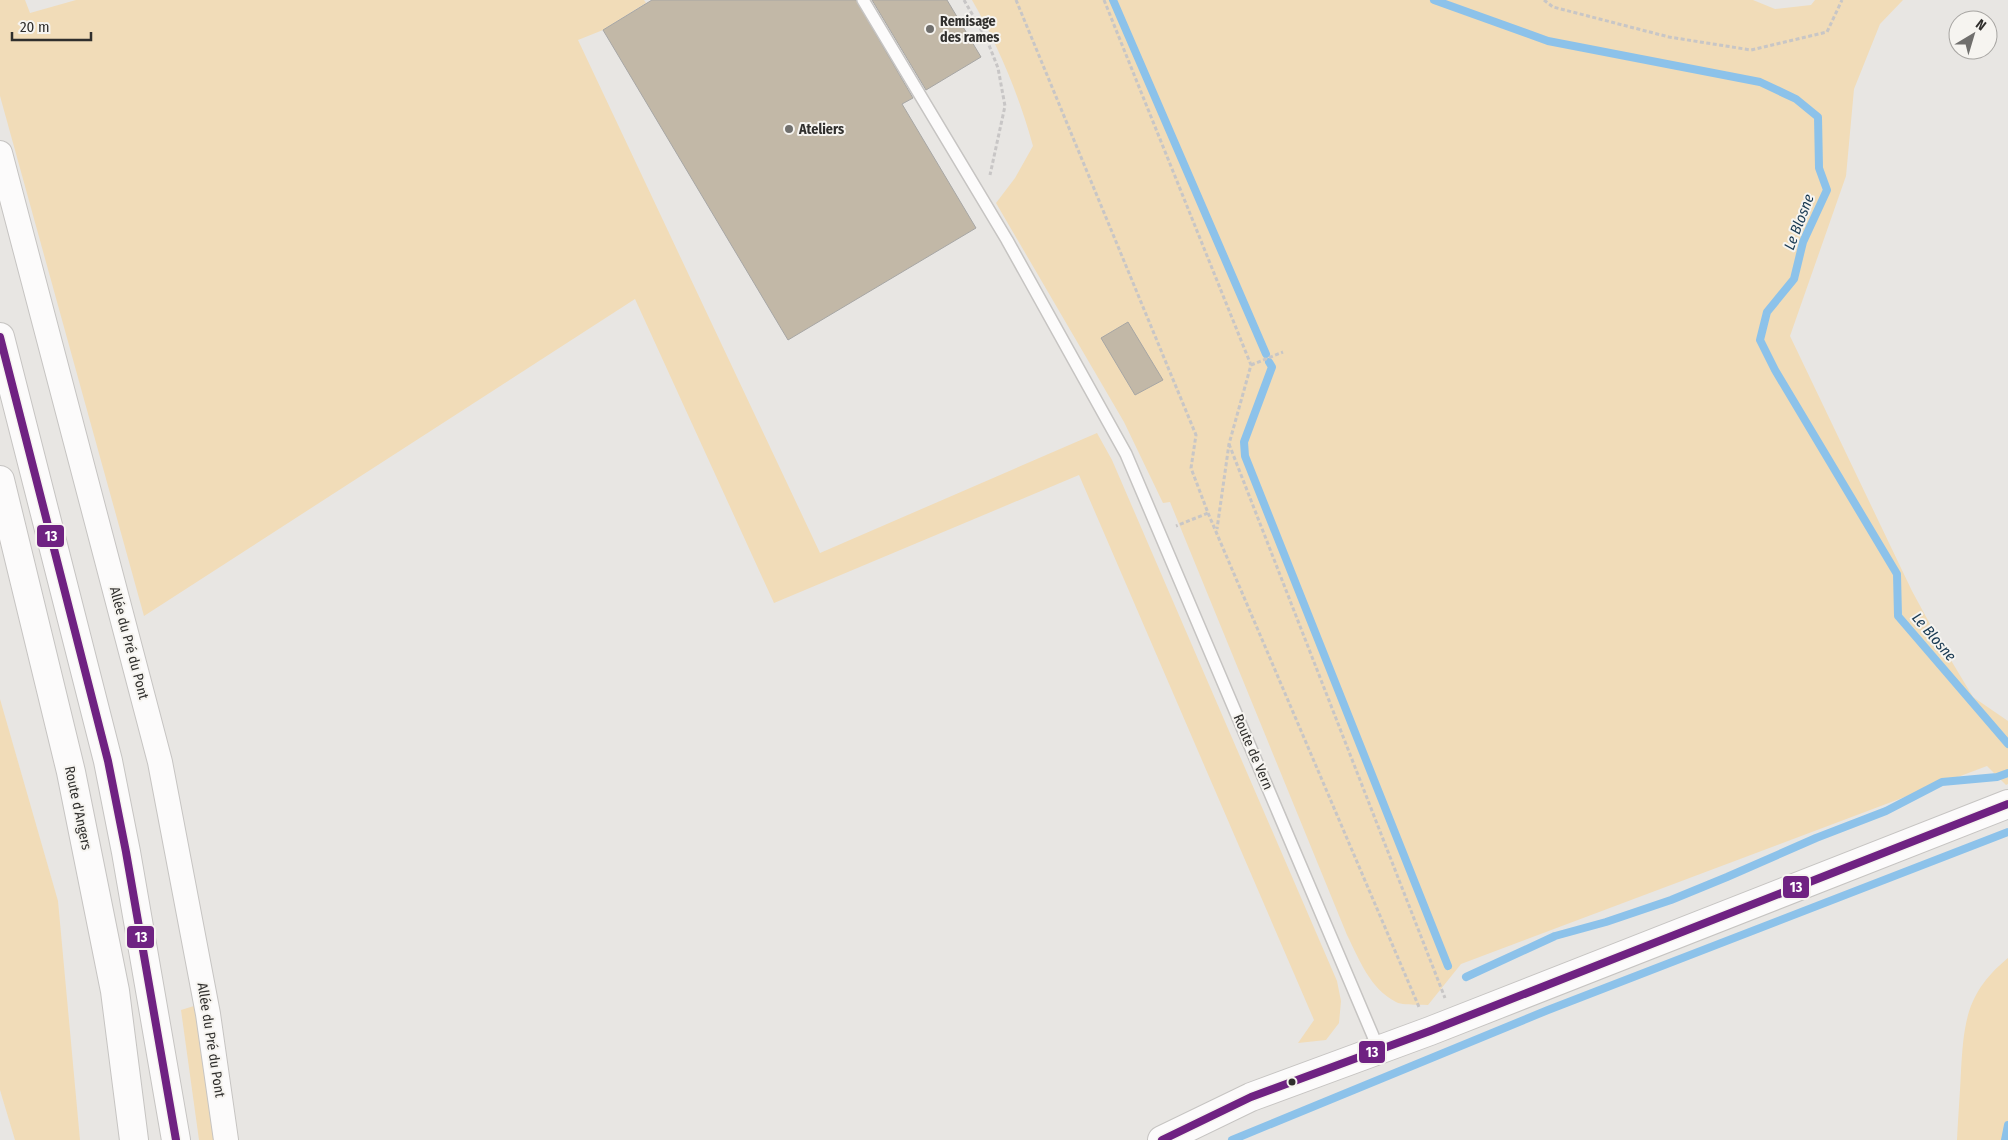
<svg xmlns="http://www.w3.org/2000/svg" width="2008" height="1140" font-family="'Fira Sans Condensed',sans-serif">
	<style>
		.green { fill: #f1dcb8 }
		.lines { fill: none; stroke-linecap: round; stroke-linejoin: round }
		.stream { stroke: #8cc2ea; stroke-width: 8 }
		.building { fill: #c2b8a7; stroke: #a7a6a4 }
		.lane-casing { stroke: #c6c4c2; stroke-width: 14 }
		.street-casing { stroke: #c6c4c2; stroke-width: 26 }
		.secondary-casing { stroke: #c6c4c2; stroke-width: 30 }
		.highway-casing { stroke: #c6c4c2; stroke-width: 30 }
		.path { stroke: #c8c6c6; stroke-width: 3; stroke-dasharray: 4 2.5; stroke-linecap: butt }
		.lane { stroke: #fcfbfb; stroke-width: 11 }
		.street { stroke: #fcfbfb; stroke-width: 24 }
		.secondary { stroke: #fcfbfb; stroke-width: 28 }
		.highway { stroke: #fcfbfb; stroke-width: 28 }
		.bus-1-casing { stroke: #f6f4f0; stroke-width: 11 }
		.bus-1 { stroke: #6f2282; stroke-width: 8 }
		.poi-dot { fill: #706f6d; stroke: #f6f4f0; stroke-width: 2 }
		.bus-dot { fill: #302f2d; stroke: #f6f4f0; stroke-width: 2 }
		.labels { text-anchor: middle; dominant-baseline: central; stroke-width: 4; stroke-linejoin: round; paint-order: stroke }
		.poi-label { font-size: 14px; font-weight: bold; fill: #302f2d; stroke: #f6f4f0; text-anchor: start }
		.street-label { font-size: 14px; fill: #302f2d; stroke: #f6f4f0 }
		.water-label { font-size: 15px; font-style: italic; fill: #173851; stroke: #f6f4f0 }
		.line-badge { stroke: #f6f4f0; stroke-width: 2 }
		.badge-label { font-size: 14px; text-anchor: middle; font-weight: bold; fill: #fff }
	</style>
	<rect width="100%" height="100%" fill="#e8e6e3"/>
	<!-- green -->
	<g class="green">
		<path d="M0 0H25L30 13 76 0H644L646 3 603 30 578 40 820 553 1097 433 1112 460 1337 981 1341 1001 1339 1023 1326 1040 1298 1043 1314 1020 1079 475 774 603 635 299 144 616 0 96Z"/>
		<path d="M972 0H1753L1775 9 1811 5 1815 0H1903L1880 24 1854 89 1846 176 1790 336 1912 591 1937 637 1973 697 2008 721V784L2006 785 1987 766 1461 964 1428 1005C1418 1004 1404 1006 1396 1002 1370 989 1359 959 1347 935L1170 502 1163 503 1124 422 996 203 1015 178 1033 146C1019 95 998 45 972 0Z"/>
		<path d="M0 699 58 901 80 1140H15L0 1090Z"/>
		<path d="M2008 958V1140H1957C1958 1117 1960 1094 1961 1071 1964 1020 1967 992 2008 958Z"/>
		<path d="M194 1006 215 1140H199L181 1010Z"/>
	</g>
	<g class="lines">
		<!-- stream -->
		<g class="stream">
			<path d="M1113 0 1266 354"/>
			<path d="M1434 0 1548 41 1760 82 1796 99 1818 117 1819 168 1827 190 1803 242 1794 279 1767 312 1760 340 1775 370 1897 574 1898 616 2008 744"/>
			<path d="M1269 362 1272 367 1244 442 1245 456 1448 966"/>
			<path d="M1466 977 1555 936 1606 922 1671 900 1727 877 1816 838 1886 811 1942 782 1997 777 2008 773"/>
			<path d="M1232 1140 1548 1010 2008 832"/>
			<path d="M2005 1140 2008 1125"/>
		</g>
	</g>
	<!-- building -->
	<g class="building">
		<path d="M652 0H856L913 98 902 104 976 228 788 340 603 30Z"/>
		<path d="M872 0H947L981 57 926 90Z"/>
		<path d="M1128 322 1163 380 1135 395 1101 338Z"/>
	</g>
	<g class="lines">
		<defs>
			<path id="lane" d="M863 0 1007 240 1126 454 1379 1050"/>
			<path id="street" d="M0 153 160 762 208 1014 226 1140"/>
			<path id="secondary" d="M1162 1140 1251 1097 1430 1031 2008 804"/>
			<g id="highway">
				<path d="M0 337 108 761 126 852 176 1140"/>
				<path d="M0 480 71 772 115 991 134 1140"/>
			</g>
		</defs>
		<!-- lane casing -->
		<use href="#lane" class="lane-casing"/>
		<!-- street casing -->
		<use href="#street" class="street-casing"/>
		<!-- secondary casing -->
		<use href="#secondary" class="secondary-casing"/>
		<!-- highway casing -->
		<use href="#highway" class="highway-casing"/>
		<!-- path -->
		<g class="path">
			<path d="M964 0 987 40 998 68 1005 106 990 175"/>
			<path d="M1016 0 1196 435 1191 468 1208 513 1176 526"/>
			<path d="M1104 0 1251 365 1229 444 1217 529"/>
			<path d="M1544 0 1553 7 1669 37 1751 50 1827 32 1842 0"/>
			<path d="M1251 365 1283 352"/>
			<path d="M1229 444 1445 998"/>
			<path d="M1208 513 1419 1007"/>
		</g>
		<!-- lane -->
		<use href="#lane" class="lane"/>
		<!-- street -->
		<use href="#street" class="street"/>
		<!-- secondary -->
		<use href="#secondary" class="secondary"/>
		<!-- highway -->
		<use href="#highway" class="highway"/>
		<defs>
			<g id="bus-1">
				<path d="M0 337 108 761 126 852 176 1140"/>
				<path d="M1162 1140 1251 1097 1430 1031 2008 804"/>
			</g>
		</defs>
		<!-- bus-1 casing -->
		<use href="#bus-1" class="bus-1-casing"/>
		<!-- bus-1 -->
		<use href="#bus-1" class="bus-1"/>
	</g>
	<!-- markers -->
	<g class="poi-dot">
		<circle cx="930" cy="29" r="5"/>
		<circle cx="789" cy="129" r="5"/>
	</g>
	<circle class="bus-dot" cx="1292" cy="1082" r="4.5"/>
	<g class="labels">
		<!-- poi labels -->
		<g class="poi-label">
			<text x="940" y="21">Remisage<tspan x="940" dy="16">des rames</tspan></text>
			<text x="799" y="129">Ateliers</text>
		</g>
		<!-- street labels -->
		<g class="street-label">
			<text transform="translate(129 643) rotate(75)">Allée du Pré du Pont</text>
			<text transform="translate(1253 752) rotate(67)">Route de Vern</text>
			<text transform="translate(78 808) rotate(78)">Route d'Angers</text>
			<text transform="translate(211 1040) rotate(81)">Allée du Pré du Pont</text>
		</g>
		<!-- water labels -->
		<g class="water-label">
			<text transform="translate(1799 222) rotate(-69)">Le Blosne</text>
			<text transform="translate(1934 637) rotate(49)">Le Blosne</text>
		</g>
	</g>
	<g class="line-badge">
		<rect x="36" y="524" width="29" height="24" rx="5" fill="#6f2282"/>
		<rect x="1782" y="875" width="28" height="24" rx="5" fill="#6f2282"/>
		<rect x="126" y="925" width="29" height="24" rx="5" fill="#6f2282"/>
		<rect x="1358" y="1040" width="28" height="24" rx="5" fill="#6f2282"/>
	</g>
	<g class="badge-label">
		<text x="51" y="541">13</text>
		<text x="1796" y="892">13</text>
		<text x="141" y="942">13</text>
		<text x="1372" y="1057">13</text>
	</g>
	<!-- north arrow -->
	<g transform="translate(1973 35) rotate(38)"><circle r="24" fill="#f6f4f0" stroke="#a7a5a2"/>
	<path d="M0-4L9 19L0 12L-9 19Z" fill="#706f6d"/>
	<text y="-8" font-size="14" font-weight="bold" text-anchor="middle" fill="#302f2d">N</text>
	</g>
	<!-- scale -->
	<path d="M12 32v8h79v-8" fill="none" stroke="#302f2d" stroke-width="2.5"/>
	<text x="20" y="32" font-size="15" fill="#302f2d" stroke="#f6f4f0" stroke-width="4" paint-order="stroke">20 m</text>
</svg>
